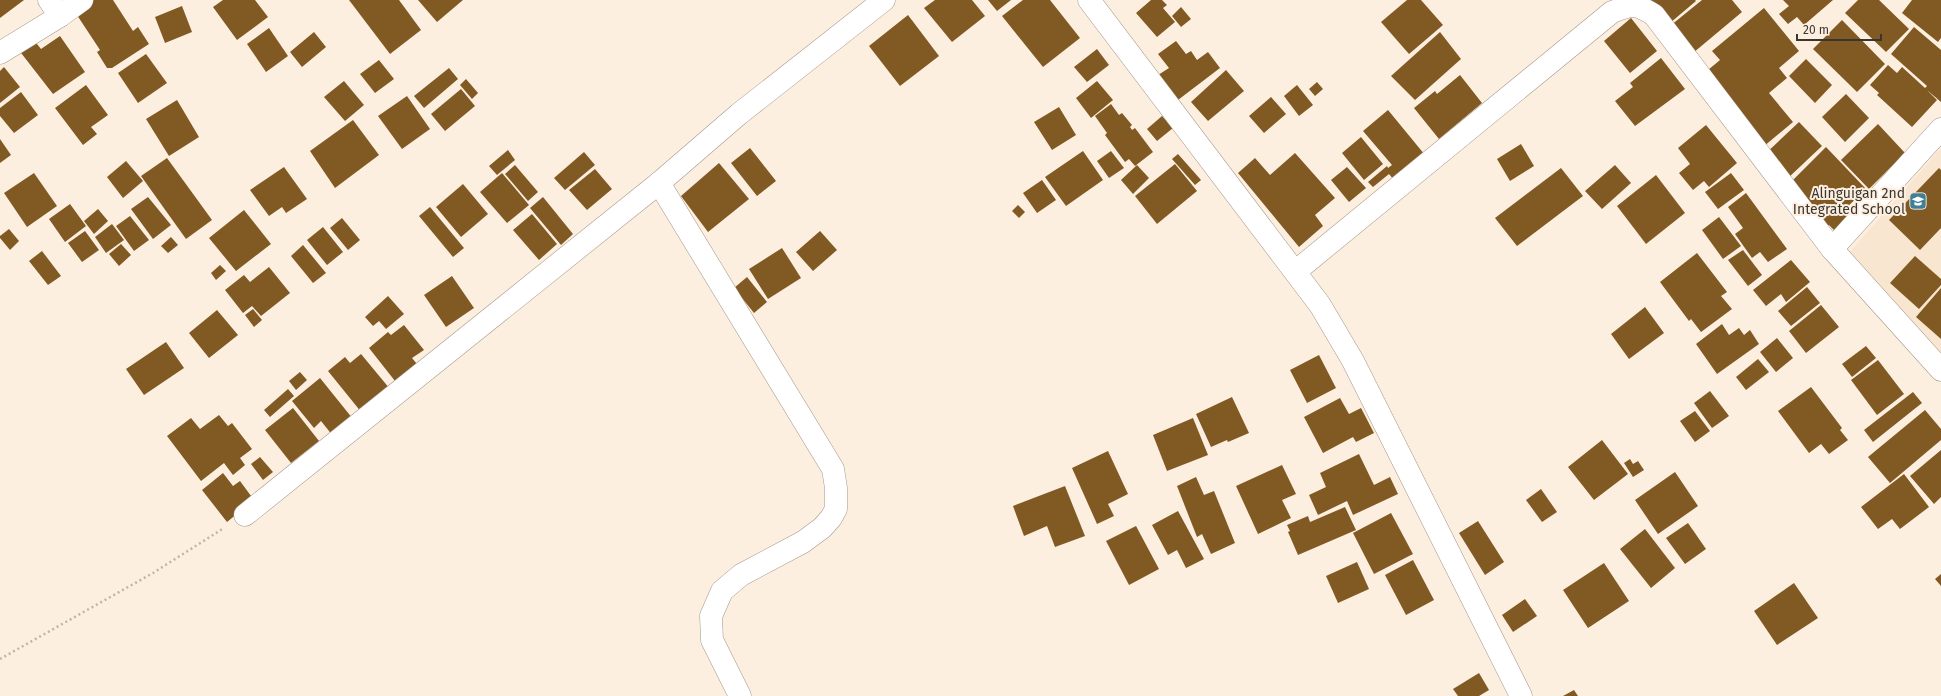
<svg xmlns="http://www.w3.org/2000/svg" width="1941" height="696" font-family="'Fira Sans',sans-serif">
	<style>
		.built { fill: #f9e6d0 }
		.building { fill: #815923 }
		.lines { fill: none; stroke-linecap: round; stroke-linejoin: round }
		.minor-casing { stroke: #a49789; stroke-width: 23 }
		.path { stroke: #bfb4a8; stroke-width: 2.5; stroke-dasharray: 2 3; stroke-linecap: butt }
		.minor { stroke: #fff; stroke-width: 22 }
		.labels { text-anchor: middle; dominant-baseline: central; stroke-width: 4; stroke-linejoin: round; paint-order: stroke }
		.poi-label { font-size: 14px; fill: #3a352f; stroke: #fdefe0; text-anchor: end }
	</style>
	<rect width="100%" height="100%" fill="#fdefe0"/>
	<!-- built -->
	<path class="built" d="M1941 148V355L1849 253Z"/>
	<!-- building -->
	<g class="building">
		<path d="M0 0H24L0 18Z"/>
		<path d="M94 0H113L133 31 138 27 149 44 112 68H107L97 52 100 50 75 12Z"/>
		<path d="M223 0H255L268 17 237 40 213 7Z"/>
		<path d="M349 0H399L421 30 390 54Z"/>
		<path d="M418 0H463L437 22Z"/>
		<path d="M935 0H972L985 16 952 42 924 8Z"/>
		<path d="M988 0H1011L997 11Z"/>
		<path d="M1023 0H1050L1080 38 1043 67 1002 16Z"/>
		<path d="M1151 0H1162L1167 5 1163 8 1175 22 1157 37 1136 13Z"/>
		<path d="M1407 0H1421L1443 25 1409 54 1381 22Z"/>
		<path d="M1651 0H1695L1696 1 1670 23Z"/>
		<path d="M1702 0H1732L1742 12 1693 53 1670 26Z"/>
		<path d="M1783 0H1833L1804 25 1797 17 1788 24 1779 14 1789 6Z"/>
		<path d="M1858 0H1879L1909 29 1886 52 1845 13Z"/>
		<path d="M1912 0H1941V38L1938 42 1902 13Z"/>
		<path d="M182 6 192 32 165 43 155 17Z"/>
		<path d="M1181 7 1191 19 1181 27 1172 16Z"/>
		<path d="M1764 8 1799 51 1779 68 1787 78 1769 93 1793 122 1763 147 1702 75 1720 60 1712 51Z"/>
		<path d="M908 15 939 56 900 86 869 46Z"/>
		<path d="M1631 18 1657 51 1630 73 1604 41Z"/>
		<path d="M1842 20 1885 64 1857 92 1813 49Z"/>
		<path d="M1914 27 1941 50V102L1927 90 1937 100 1912 127 1877 95 1879 93 1870 85 1888 65 1897 73 1902 67 1925 88 1927 86 1891 54Z"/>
		<path d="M269 28 288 56 266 72 247 44Z"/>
		<path d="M314 32 326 47 302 67 290 52Z"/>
		<path d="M1440 32 1461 59 1415 100 1391 76Z"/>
		<path d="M60 36 85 72 53 94 18 49 33 39 41 49Z"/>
		<path d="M1176 41 1186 54 1191 51 1197 60 1208 52 1220 68 1174 103 1155 77 1169 68 1158 54Z"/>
		<path d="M1097 49 1109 65 1087 82 1074 67Z"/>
		<path d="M146 54 167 83 138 103 118 73Z"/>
		<path d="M1661 58 1685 89 1635 126 1615 101 1633 87 1630 83Z"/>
		<path d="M1806 59 1832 85 1815 103 1789 76Z"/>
		<path d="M379 60 394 79 375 93 360 74Z"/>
		<path d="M4 67 20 87 0 103V71Z"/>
		<path d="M449 68 458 79 424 108 414 96Z"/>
		<path d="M1226 70 1244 91 1208 121 1191 102Z"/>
		<path d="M1460 75 1482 103 1439 139 1414 108 1435 91 1437 94Z"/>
		<path d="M466 79 478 93 472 99 460 85Z"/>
		<path d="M344 81 364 105 345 121 324 97Z"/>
		<path d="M1097 81 1113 100 1091 118 1076 98Z"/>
		<path d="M1317 82 1323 89 1315 96 1309 89Z"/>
		<path d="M86 85 108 115 91 127 97 134 83 145 55 108Z"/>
		<path d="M1297 85 1313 105 1299 116 1284 96Z"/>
		<path d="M461 89 475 106 445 131 431 114Z"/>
		<path d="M21 92 38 115 14 133 0 116V108Z"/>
		<path d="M1846 94 1869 118 1845 142 1822 117Z"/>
		<path d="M407 96 430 129 402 149 378 116Z"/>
		<path d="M1271 97 1286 114 1264 133 1249 116Z"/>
		<path d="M177 100 199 137 169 156 146 119Z"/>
		<path d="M1111 104 1119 115 1122 113 1132 125 1130 127 1132 130 1135 128 1153 152 1135 166 1129 159 1125 162 1105 135 1107 133 1095 116Z"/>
		<path d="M1059 107 1076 135 1052 150 1034 122Z"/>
		<path d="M1388 110 1425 155 1394 180 1389 174 1373 187 1368 182 1387 166 1388 168 1392 165 1363 131Z"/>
		<path d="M1162 116 1173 128 1157 141 1147 129Z"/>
		<path d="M353 120 379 155 335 188 310 151Z"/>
		<path d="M1799 122 1822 146 1787 179 1764 155Z"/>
		<path d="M1878 124 1905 153 1869 189 1841 160Z"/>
		<path d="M1706 125 1737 163 1709 187 1704 181 1693 190 1679 173 1690 164 1678 148Z"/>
		<path d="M1361 137 1383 164 1364 180 1342 153Z"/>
		<path d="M0 139 11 155 0 163Z"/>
		<path d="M1521 144 1534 166 1510 181 1497 159Z"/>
		<path d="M1826 147 1866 189 1843 211 1850 218 1836 232 1829 225 1828 226 1788 185Z"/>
		<path d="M750 148 776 181 757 196 731 163Z"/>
		<path d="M508 150 515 160 497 175 489 166Z"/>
		<path d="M1083 151 1103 180 1066 206 1045 177Z"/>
		<path d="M1111 151 1124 168 1109 178 1097 161Z"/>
		<path d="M584 152 595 165 565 190 554 178Z"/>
		<path d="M1295 153 1335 198 1315 215 1323 226 1299 247 1238 173 1255 158 1270 175Z"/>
		<path d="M1178 154 1201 180 1195 185 1172 159Z"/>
		<path d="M167 158 212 220 186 239 141 176Z"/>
		<path d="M126 161 143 181 123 198 107 177Z"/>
		<path d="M719 163 749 199 708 232 681 196Z"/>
		<path d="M1175 164 1197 191 1157 224 1135 196Z"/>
		<path d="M515 165 538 192 528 201 505 174Z"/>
		<path d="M1137 165 1149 178 1133 194 1121 180Z"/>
		<path d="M1615 165 1631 183 1602 209 1585 191Z"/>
		<path d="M284 167 307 199 286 213 282 207 269 216 250 190Z"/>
		<path d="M1347 167 1366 188 1349 202 1331 180Z"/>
		<path d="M1561 168 1583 196 1517 246 1495 218Z"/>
		<path d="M1939 168 1941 170V228L1920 250 1889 220Z"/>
		<path d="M595 169 612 189 587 210 569 190Z"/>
		<path d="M34 173 57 206 27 227 4 193Z"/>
		<path d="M502 173 529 205 507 223 480 192Z"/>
		<path d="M1731 173 1744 190 1718 209 1705 192Z"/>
		<path d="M1656 175 1685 213 1646 244 1617 206Z"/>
		<path d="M1042 180 1056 200 1037 213 1023 193Z"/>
		<path d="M463 184 488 214 461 237 436 207Z"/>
		<path d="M1746 193 1787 249 1768 262 1760 252 1752 258 1735 234 1743 228 1728 207Z"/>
		<path d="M148 197 171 225 153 239 131 209Z"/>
		<path d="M543 197 573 234 561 245 530 208Z"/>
		<path d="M70 204 86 226 65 242 49 219Z"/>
		<path d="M1018 205 1025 212 1019 218 1012 211Z"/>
		<path d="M430 207 464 248 453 257 419 216Z"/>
		<path d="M98 209 108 221 94 234 84 221Z"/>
		<path d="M244 210 271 244 236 271 209 238Z"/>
		<path d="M532 214 557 244 539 260 513 230Z"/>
		<path d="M130 216 149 240 134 251 116 226Z"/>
		<path d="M1719 217 1741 246 1723 259 1702 230Z"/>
		<path d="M342 218 360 240 348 250 330 228Z"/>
		<path d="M112 224 124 240 106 253 95 237Z"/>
		<path d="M323 227 343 252 327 265 307 240Z"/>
		<path d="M9 229 19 241 10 250 0 238V236Z"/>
		<path d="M85 231 99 250 82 262 68 243Z"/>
		<path d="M820 231 837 250 813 271 796 252Z"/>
		<path d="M171 237 178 245 168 253 161 246Z"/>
		<path d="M121 244 131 255 119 266 109 254Z"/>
		<path d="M303 245 326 273 313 283 291 256Z"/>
		<path d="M782 248 801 278 768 299 749 269Z"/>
		<path d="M1743 250 1762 275 1748 286 1728 260Z"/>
		<path d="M42 251 61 276 48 285 29 261Z"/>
		<path d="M1697 253 1727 292 1721 296 1732 309 1701 332 1691 319 1689 321 1660 282Z"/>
		<path d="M1915 256 1941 279V285L1919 309 1890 283Z"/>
		<path d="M1791 260 1810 282 1786 302 1781 294 1766 306 1753 290Z"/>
		<path d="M220 265 226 271 216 280 211 273Z"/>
		<path d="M269 267 290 293 261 316 252 306 243 313 225 290 244 275 250 282Z"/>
		<path d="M452 276 474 308 446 327 424 295Z"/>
		<path d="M747 277 767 302 754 313 734 288Z"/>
		<path d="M1807 287 1820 303 1791 326 1778 311Z"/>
		<path d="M1941 288V339L1916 317Z"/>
		<path d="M388 296 404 314 386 329 379 321 373 326 365 317Z"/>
		<path d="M1821 305 1839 327 1806 353 1789 331Z"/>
		<path d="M1645 307 1664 333 1629 359 1611 334Z"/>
		<path d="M253 309 262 320 254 327 245 315Z"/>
		<path d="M217 310 238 335 209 358 189 333Z"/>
		<path d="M1722 324 1729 335 1739 328 1744 335 1750 330 1759 344 1717 374 1696 344Z"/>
		<path d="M404 325 424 350 412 358 417 364 395 381 369 348 388 332 391 335Z"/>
		<path d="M1777 338 1793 358 1776 372 1760 352Z"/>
		<path d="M166 342 184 368 144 395 126 369Z"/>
		<path d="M1866 346 1876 358 1852 377 1842 364Z"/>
		<path d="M361 354 390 389 362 413 328 371 345 357 350 363Z"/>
		<path d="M1319 355 1336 388 1307 403 1290 370Z"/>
		<path d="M1758 359 1769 372 1746 390 1736 377Z"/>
		<path d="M1878 360 1904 394 1877 415 1851 380Z"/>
		<path d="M300 372 307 380 296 390 289 381Z"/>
		<path d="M320 378 353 419 333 436 321 421 314 428 292 401Z"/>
		<path d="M1811 387 1842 428 1840 430 1848 440 1829 454 1821 444 1809 453 1778 411Z"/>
		<path d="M288 389 294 396 270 417 264 410Z"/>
		<path d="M1710 391 1729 416 1712 428 1694 403Z"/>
		<path d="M1913 392 1922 403 1873 442 1864 430Z"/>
		<path d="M1232 397 1249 433 1228 442 1227 440 1211 447 1196 414Z"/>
		<path d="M1340 398 1349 414 1361 408 1374 433 1356 442 1353 437 1323 453 1304 417Z"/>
		<path d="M293 408 319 441 291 463 265 430Z"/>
		<path d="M1925 410 1941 429V440L1890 483 1868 457Z"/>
		<path d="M1695 411 1710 431 1695 442 1680 421Z"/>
		<path d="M219 415 228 426 232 423 252 449 240 458 245 465 233 475 224 463 201 481 167 436 191 418 200 429Z"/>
		<path d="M1193 418 1208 455 1167 471 1153 435Z"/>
		<path d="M1602 440 1628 474 1594 500 1568 467Z"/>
		<path d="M1941 450V497L1934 504 1910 476Z"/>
		<path d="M1108 451 1128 494 1108 504 1114 516 1097 524 1072 468Z"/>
		<path d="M1359 454 1374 485 1390 477 1398 494 1353 515 1347 501 1318 515 1309 495 1326 487 1320 473Z"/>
		<path d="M260 457 273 472 263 480 251 464Z"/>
		<path d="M1630 459 1633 464 1638 461 1644 470 1633 477 1624 463Z"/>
		<path d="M1282 465 1296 494 1282 500 1291 518 1258 534 1236 486Z"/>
		<path d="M1675 472 1698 506 1658 534 1635 500Z"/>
		<path d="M223 473 233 486 240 481 254 500 227 522 202 490Z"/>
		<path d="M1904 474 1929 507 1900 529 1892 519 1878 529 1861 507Z"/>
		<path d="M1196 477 1204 495 1214 491 1235 543 1211 554 1202 534 1197 537 1177 486Z"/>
		<path d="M1065 486 1085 536 1055 547 1047 526 1024 536 1013 506Z"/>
		<path d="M1541 489 1557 512 1542 522 1526 500Z"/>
		<path d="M1345 507 1356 530 1298 555 1288 532 1290 531 1287 525 1308 516 1310 522Z"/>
		<path d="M1178 511 1204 559 1186 568 1177 550 1168 555 1152 525Z"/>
		<path d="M1391 513 1413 554 1374 574 1353 533Z"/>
		<path d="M1478 521 1504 562 1485 575 1459 533Z"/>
		<path d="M1688 523 1706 549 1685 564 1666 538Z"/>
		<path d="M1136 526 1159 569 1129 585 1106 541Z"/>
		<path d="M1645 529 1675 568 1651 588 1620 549Z"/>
		<path d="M1413 560 1434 600 1406 615 1385 575Z"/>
		<path d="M1357 562 1369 589 1338 603 1326 576Z"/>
		<path d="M1604 563 1629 601 1588 628 1563 590Z"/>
		<path d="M1941 574V586L1935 579Z"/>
		<path d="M1794 583 1818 618 1777 645 1754 611Z"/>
		<path d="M1525 599 1537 616 1513 632 1502 615Z"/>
		<path d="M1479 673 1489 690 1479 696H1458L1453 689Z"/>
		<path d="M1574 690 1578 696H1563Z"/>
	</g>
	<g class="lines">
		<defs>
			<g id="minor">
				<path d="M49 0 60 16"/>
				<path d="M1089 0 1320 305 1353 361 1521 696"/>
				<path d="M0 53 60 16 82 0"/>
				<path d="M659 183 833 469 836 488V509L831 518 822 528 803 542 741 575 722 591 711 616 712 640 740 696"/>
				<path d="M1832 249 1941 129"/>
				<path d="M1296 271 1612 12C1633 4 1635 3 1654 15L1832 249 1941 370"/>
				<path d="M245 515 659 183 739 114 884 0"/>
			</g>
		</defs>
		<!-- minor casing -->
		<use href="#minor" class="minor-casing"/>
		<!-- path -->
		<path class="path" d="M0 659 153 573 224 528"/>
		<!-- minor -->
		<use href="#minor" class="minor"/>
	</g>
	<!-- icons -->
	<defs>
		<symbol id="school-square" viewBox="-11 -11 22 22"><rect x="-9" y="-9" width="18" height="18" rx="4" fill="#407f94" stroke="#fdefe0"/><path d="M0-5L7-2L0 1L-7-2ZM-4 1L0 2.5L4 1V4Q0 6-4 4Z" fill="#fff"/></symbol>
	</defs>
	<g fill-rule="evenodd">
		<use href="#school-square" x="1908" y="191" width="20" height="20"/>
	</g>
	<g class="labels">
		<!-- poi labels -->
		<g class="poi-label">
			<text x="1905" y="193">Alinguigan 2nd<tspan x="1905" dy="16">Integrated School</tspan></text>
		</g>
	</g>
	<!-- scale -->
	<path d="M1797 34v6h84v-6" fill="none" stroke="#3a352f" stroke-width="2"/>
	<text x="1803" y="34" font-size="12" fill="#3a352f" stroke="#fdefe0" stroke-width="3" paint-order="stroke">20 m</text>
</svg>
